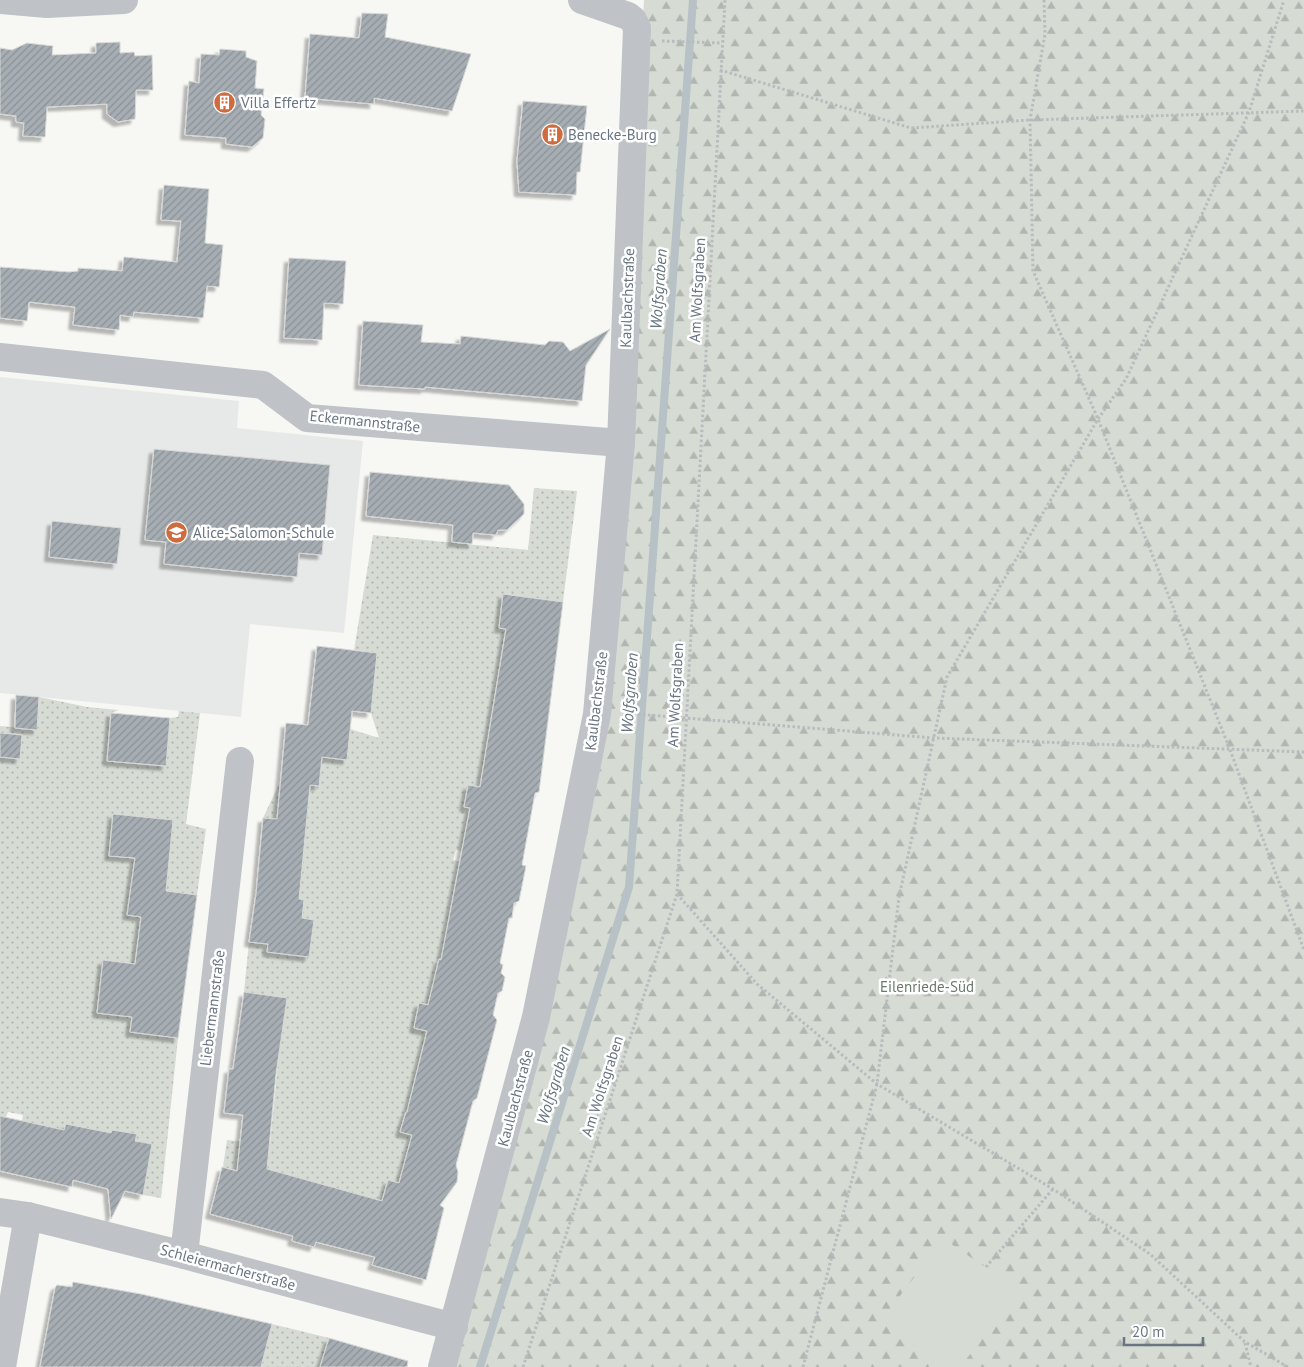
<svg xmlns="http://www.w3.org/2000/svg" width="1304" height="1367" font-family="'PT Sans',sans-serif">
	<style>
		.built { fill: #e7e9e8 }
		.forest { fill: url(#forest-firs) }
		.park { fill: url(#park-dots); fill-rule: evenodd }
		.pitch { fill: #d6dbd4 }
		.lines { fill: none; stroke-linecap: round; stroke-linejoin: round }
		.stream { stroke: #b8c1c6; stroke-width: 8 }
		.building { fill: url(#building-hatch); stroke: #d8d9d7; filter: url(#shadow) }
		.path { stroke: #b9bbbe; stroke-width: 3; stroke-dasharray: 2.5 2.5; stroke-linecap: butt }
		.street { stroke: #bfc2c6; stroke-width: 28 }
		.labels { text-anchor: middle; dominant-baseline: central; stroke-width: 5; stroke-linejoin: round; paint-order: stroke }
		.poi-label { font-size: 15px; fill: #6a7582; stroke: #fff; text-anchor: start }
		.street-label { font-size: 15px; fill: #6a7582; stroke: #fff }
		.park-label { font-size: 15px; fill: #6a7a68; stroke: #fff }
		.water-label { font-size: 16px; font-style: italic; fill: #65757e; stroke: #fff }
	</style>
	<defs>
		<pattern id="forest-firs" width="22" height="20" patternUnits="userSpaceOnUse" patternTransform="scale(1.25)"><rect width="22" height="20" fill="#d6dbd4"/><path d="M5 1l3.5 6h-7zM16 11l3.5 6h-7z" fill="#b2b6b1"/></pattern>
		<pattern id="park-dots" width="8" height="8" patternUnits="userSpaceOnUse" patternTransform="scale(1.25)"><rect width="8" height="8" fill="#d6dbd4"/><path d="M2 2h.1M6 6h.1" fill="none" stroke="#b2b6b1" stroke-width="1.8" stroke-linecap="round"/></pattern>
		<pattern id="building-hatch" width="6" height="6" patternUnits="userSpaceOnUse" patternTransform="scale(1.25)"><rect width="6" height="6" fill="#a6adb3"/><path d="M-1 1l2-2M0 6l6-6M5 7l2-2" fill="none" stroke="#8b9197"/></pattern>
		<filter id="shadow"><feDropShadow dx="-4.5" dy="4.5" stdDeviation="1" flood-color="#0004"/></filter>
	</defs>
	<rect width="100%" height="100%" fill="#f7f7f4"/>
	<!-- built -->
	<path class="built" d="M0 377 239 401 237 428 363 441 344 633 250 624 241 717 0 693Z"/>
	<!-- forest -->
	<path class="forest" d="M644 0H1304V1367H442L597 714 621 443Z"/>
	<!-- park -->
	<g class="park">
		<path d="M534 488 577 491 563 602 504 594 499 628 513 630 504 638 480 787 468 786 464 807 475 809 462 851 456 850 453 860 460 862 452 899 464 901 454 963 439 959 431 1006 419 1003 414 1027 427 1031 410 1099 416 1115 405 1112 400 1132 412 1135 411 1186 388 1180 384 1195V1226L353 1193 253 1166 250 1174 223 1167 227 1140 270 1144 280 1042 244 992 249 942 268 944V952L309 957 314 920 302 918 304 900 255 894 259 869 306 822 263 818 280 782 319 786 322 757 347 760 350 729 379 738 371 713 377 653 354 650 373 535 528 550Z"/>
		<path d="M39 697 87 707 119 710 111 713 107 761 165 766 170 718 178 717 179 711 200 713 186 824 206 829 197 895 132 886 127 915 194 924 188 949 138 943 135 964 104 960 97 1012 132 1017 130 1032 178 1038 161 1198 143 1195 152 1144 135 1141 136 1134 112 1130 109 1144 81 1127 66 1124 64 1130 22 1121 23 1115 8 1112 6 1117 0 1116V726L36 729ZM114 814 173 821 169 862 110 856Z"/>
		<path d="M272 1324 329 1338 320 1367H261Z"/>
	</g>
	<!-- pitch -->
	<path class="pitch" d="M944 1239 1020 1291 960 1367H939L882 1319Z"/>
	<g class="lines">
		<!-- stream -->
		<path class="stream" d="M480 1367 629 887 693 0"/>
	</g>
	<!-- building -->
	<g class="building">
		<path d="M362 13 388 14 385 37 471 54 452 111 374 98V104L305 98 310 34 359 38Z"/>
		<path d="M120 42V53L134 52 135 56 152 55 153 90H136L135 119 118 122 107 114V104L47 107 45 137 23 136 24 123 16 122V116L0 114V48L12 50 27 43 53 46 52 55 96 53V43Z"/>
		<path d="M220 49 246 51V57L257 61 255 88 264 89 261 115 265 119 263 138 252 147 226 144V138L185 135 189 81 199 83 201 54 219 55Z"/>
		<path d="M523 101 587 106 580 172H577L576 195 519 192 517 161Z"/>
		<path d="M164 185 209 189 205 243 223 245 219 287 207 286 203 318 134 312 133 317 120 315 119 330 73 325 75 307 29 302 27 321 0 318V267L69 272 78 271V268L122 271 124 257 177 262 181 221 161 220Z"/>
		<path d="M289 258 346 261 343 304 324 303 322 340 284 338Z"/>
		<path d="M363 321 423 325 421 342 460 344 461 336 545 345 549 341 563 342 570 351 610 329 586 365 582 401 425 387V389L359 385Z"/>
		<path d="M154 449 330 465 322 555 299 553 297 577 164 564 166 542 145 540Z"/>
		<path d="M370 472 509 485 524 504V514L507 530H498L496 535 473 533 472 544 452 542 453 525 366 516Z"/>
		<path d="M52 521 121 528 117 564 49 557Z"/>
		<path d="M503 594 563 602 539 792 535 793 522 865 526 866 519 901 514 903 512 918H509L500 963 503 965 501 973 505 977 502 991 498 993 493 1015 497 1020 477 1098 473 1101 456 1165 458 1172 457 1182 440 1205 444 1208 426 1280 372 1265 375 1257 316 1242 314 1247 292 1241 293 1236 210 1214 222 1167 237 1171 243 1115 224 1113 229 1069H233L244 992 287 998 276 1074 267 1169 382 1201 388 1180 399 1183 412 1135 400 1132 406 1112H407L427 1031 414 1028 419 1003 428 1005 439 959 441 960 470 808 464 807 468 785 480 787 506 629 499 628Z"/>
		<path d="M317 646 377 653 371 713 352 711 347 760 322 757 319 786 310 785 299 899 304 900 302 918 314 920 309 957 267 952 268 944 249 942 256 894 263 818 277 819 286 723 308 725Z"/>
		<path d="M16 695 39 697 37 730 15 728Z"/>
		<path d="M111 713 170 718 166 766 107 761Z"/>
		<path d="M0 733 22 735 20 759 0 757Z"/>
		<path d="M113 814 173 820 166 891 197 895 178 1038 130 1032 132 1017 97 1013 103 960 135 964 141 917 127 915 135 858 109 856Z"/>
		<path d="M0 1116 64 1130 66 1124 111 1133 112 1130 137 1134 135 1141 152 1144 143 1195 125 1191 111 1219 108 1189 73 1180 72 1187 0 1171Z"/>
		<path d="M73 1282 141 1294 272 1324 261 1367H40L55 1288 57 1285 72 1287Z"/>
		<path d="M329 1338 408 1361 407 1367H320Z"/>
	</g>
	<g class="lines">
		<!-- path -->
		<g class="path">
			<path d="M1044 0 1045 34 1030 120 1033 271 1098 419 1229 747 1304 950"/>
			<path d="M662 41 722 43"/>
			<path d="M720 70 911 128 1030 120 1304 111"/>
			<path d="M623 713 934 738 1304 752"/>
			<path d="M677 894 757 984 877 1084 1053 1189 1150 1254 1245 1342 1288 1367"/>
			<path d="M986 1267 1053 1189"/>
			<path d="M1245 1343 1251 1367"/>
			<path d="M523 1367 677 894 725 0"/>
			<path d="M803 1367 877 1084 899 897 947 677 1098 419 1126 379 1249 112 1284 0"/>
		</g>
		<!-- street -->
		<g class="street">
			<path d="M0 0 47 4 124 0"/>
			<path d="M0 357 263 385 307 418 621 443"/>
			<path d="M0 1212 28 1216 184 1255 454 1327"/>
			<path d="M184 1255 240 761"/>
			<path d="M2 1367 28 1216"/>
			<path d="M442 1367 536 1017 597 714 621 443 637 28 633 20 628 16 582 0"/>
		</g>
	</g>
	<!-- icons -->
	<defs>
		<symbol id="building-disc" viewBox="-11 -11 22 22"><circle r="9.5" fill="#cf6b3d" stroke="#fff"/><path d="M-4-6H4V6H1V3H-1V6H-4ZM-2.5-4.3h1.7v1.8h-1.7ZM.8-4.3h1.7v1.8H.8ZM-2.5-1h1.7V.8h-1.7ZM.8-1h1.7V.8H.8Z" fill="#fff"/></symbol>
		<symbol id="university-disc" viewBox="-11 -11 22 22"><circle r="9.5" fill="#cf6b3d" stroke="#fff"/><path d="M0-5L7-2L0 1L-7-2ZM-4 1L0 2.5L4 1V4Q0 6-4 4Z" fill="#fff"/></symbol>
	</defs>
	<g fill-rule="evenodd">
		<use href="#building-disc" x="212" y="90" width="25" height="25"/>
		<use href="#building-disc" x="540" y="122" width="25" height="25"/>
		<use href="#university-disc" x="164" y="520" width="25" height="25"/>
	</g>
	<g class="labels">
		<!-- poi labels -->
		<g class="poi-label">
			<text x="241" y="102">Villa Effertz</text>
			<text x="568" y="134">Benecke-Burg</text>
			<text x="193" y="532">Alice-Salomon-Schule</text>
		</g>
		<!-- street labels -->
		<g class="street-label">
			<text transform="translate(697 290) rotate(-87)">Am Wolfsgraben</text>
			<text transform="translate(627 298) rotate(-88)">Kaulbachstraße</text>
			<text transform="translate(365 421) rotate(6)">Eckermannstraße</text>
			<text transform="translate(675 695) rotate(-87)">Am Wolfsgraben</text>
			<text transform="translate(596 701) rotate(-83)">Kaulbachstraße</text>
			<text transform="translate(212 1008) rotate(-83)">Liebermannstraße</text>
			<text transform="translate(602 1086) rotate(-72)">Am Wolfsgraben</text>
			<text transform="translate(515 1098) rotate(-75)">Kaulbachstraße</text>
			<text transform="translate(228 1267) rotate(15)">Schleiermacherstraße</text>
		</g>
		<!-- park labels -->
		<g class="park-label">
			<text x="927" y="986">Eilenriede-Süd</text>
		</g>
		<!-- water labels -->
		<g class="water-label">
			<text transform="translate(658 289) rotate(-86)">Wolfsgraben</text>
			<text transform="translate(629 693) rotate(-86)">Wolfsgraben</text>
			<text transform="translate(553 1085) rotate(-73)">Wolfsgraben</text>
		</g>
	</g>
	<!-- scale -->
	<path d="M1124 1337v8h79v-8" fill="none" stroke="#6a7582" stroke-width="2.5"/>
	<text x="1132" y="1337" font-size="15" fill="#6a7582" stroke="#ffffff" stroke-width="4" paint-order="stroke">20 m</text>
</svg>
